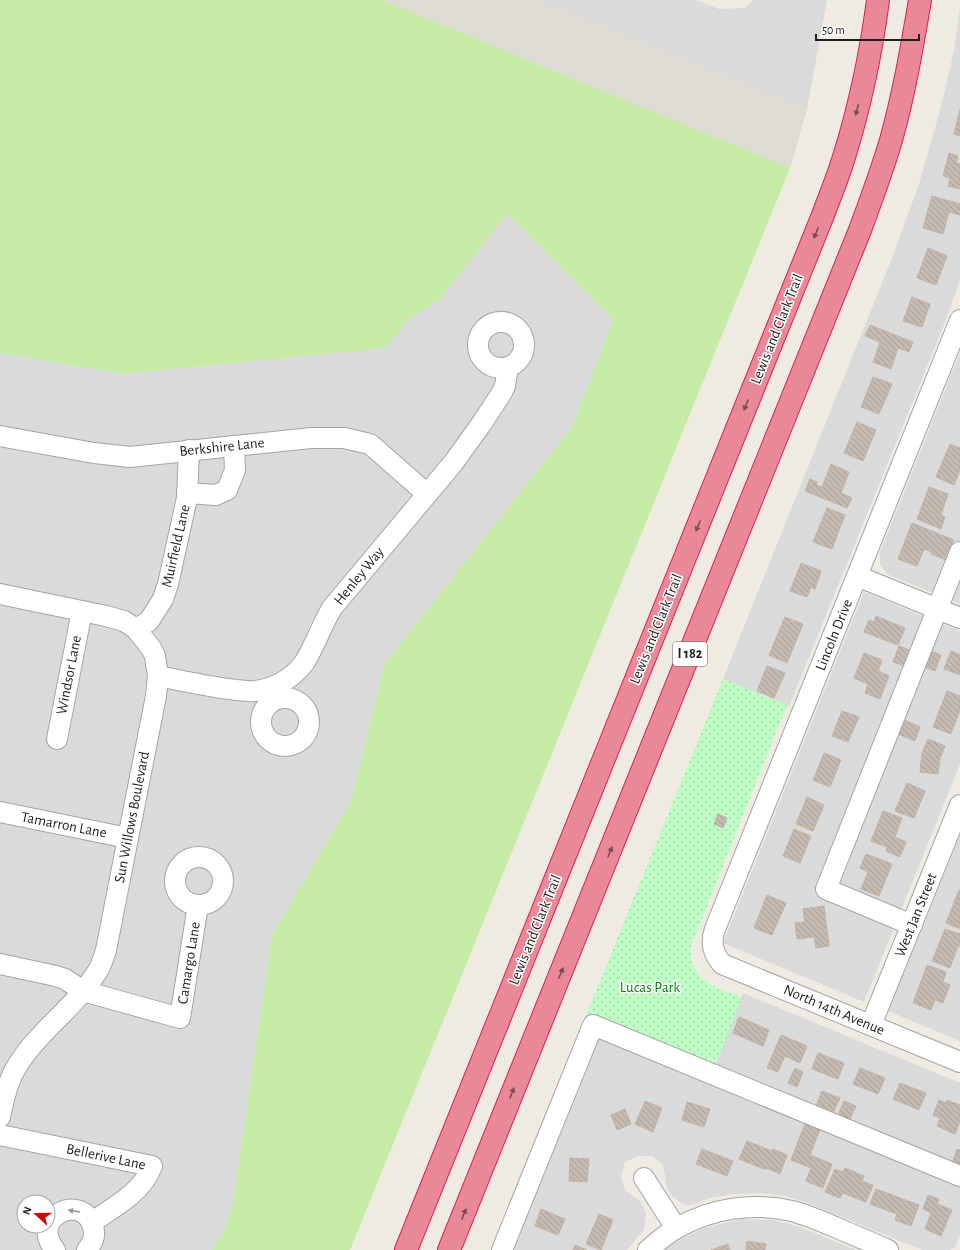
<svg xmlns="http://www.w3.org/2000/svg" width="960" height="1250" font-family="'Alegreya Sans',sans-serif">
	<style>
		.residential { fill: #dbdada; fill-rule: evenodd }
		.airport { fill: #dddbd4 }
		.grass { fill: #c5eba7 }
		.park { fill: url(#park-dots) }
		.building { fill: url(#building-back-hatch); stroke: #c1b2a5 }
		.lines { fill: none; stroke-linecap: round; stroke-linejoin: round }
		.minor-casing { stroke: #a4a4a4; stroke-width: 22 }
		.highway-casing { stroke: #dd1f58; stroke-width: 24 }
		.minor { stroke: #fff; stroke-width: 20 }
		.highway { stroke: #e98896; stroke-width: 22 }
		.oneway { fill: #794d53 }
		.oneway2 { fill: #999 }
		.labels { text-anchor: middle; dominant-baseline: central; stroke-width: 3; stroke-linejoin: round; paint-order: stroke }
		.shield { fill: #fff; stroke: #616161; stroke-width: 1 }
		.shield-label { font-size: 14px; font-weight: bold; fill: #1d1d1d }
		.street-label { font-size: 15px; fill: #1d1d1d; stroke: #fff }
		.park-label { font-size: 15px; fill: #097e17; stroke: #fff }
	</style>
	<defs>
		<pattern id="park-dots" width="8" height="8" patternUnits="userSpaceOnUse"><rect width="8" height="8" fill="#befbc5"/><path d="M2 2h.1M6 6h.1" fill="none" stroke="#a3d7a9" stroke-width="1.8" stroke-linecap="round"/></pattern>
		<pattern id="building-back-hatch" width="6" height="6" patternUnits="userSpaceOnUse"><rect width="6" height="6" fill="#c4bab2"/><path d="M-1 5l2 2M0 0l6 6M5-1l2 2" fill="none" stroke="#a89f99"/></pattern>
	</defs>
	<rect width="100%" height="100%" fill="#efebe3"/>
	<!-- residential -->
	<g class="residential">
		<path d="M540 0H696L719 9 745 8 754 0H827L807 109Z"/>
		<path d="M960 8V280L945 322 789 706 723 679 894 253 919 184 941 107 954 51Z"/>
		<path d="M507 214 613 320 572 427 385 663 351 801 272 935 233 1203 224 1232 212 1250H0V353L125 374 384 348 411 317 439 300ZM24 1202H48V1226H24Z"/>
		<path d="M960 353V604L889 575 880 565V552Z"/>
		<path d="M864 592 960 631V764L864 1002 723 943Z"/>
		<path d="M960 834V1041L888 1011Z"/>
		<path d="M743 993 960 1083V1235L955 1248 950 1250H922L805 1202 785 1196 760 1193 736 1194 709 1198 689 1206 680 1202 672 1196 666 1187 665 1175 662 1164 652 1156H638L625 1162 621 1177 625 1190 640 1201 646 1213 644 1229 627 1250H493L587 1013 714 1066Z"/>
		<path d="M741 1219 774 1220 800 1227 856 1250H664L668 1246 704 1228Z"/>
	</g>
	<!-- airport -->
	<path class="airport" d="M382 0H540L807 109 790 168Z"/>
	<!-- grass -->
	<path class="grass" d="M0 0H382L790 168 350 1250H212L224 1232 233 1203 272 935 351 801 385 663 572 427 613 320 507 214 439 300 411 317 385 348 124 374 0 353Z"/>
	<!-- park -->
	<path class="park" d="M723 679 787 705 691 946C688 981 715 987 742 997L715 1066 587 1013Z"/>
	<!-- building -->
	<g class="building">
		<path d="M960 109V136L954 134Z"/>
		<path d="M949 153 958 156 956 163 960 164V189L948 186 950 178 943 176Z"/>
		<path d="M932 196 960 204V215L949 212 943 234 923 228Z"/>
		<path d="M928 248 947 256 936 285 917 278Z"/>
		<path d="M912 297 930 304 922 327 903 321Z"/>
		<path d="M870 325 913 342 909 352 898 348 891 369 873 362 880 342 865 336Z"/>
		<path d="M873 377 892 384 879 414 861 407Z"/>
		<path d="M857 422 876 430 863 461 844 453Z"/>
		<path d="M950 444 960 448V470L954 485 936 477Z"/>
		<path d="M831 464 849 472 841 493 852 498 847 508 805 491 810 479 817 482 816 485 822 487Z"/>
		<path d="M929 487 948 494 941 515 945 517 941 529 917 519Z"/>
		<path d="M827 508 845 515 832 549 813 542Z"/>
		<path d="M912 523 954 540 946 560 931 554 932 552 924 549 917 566 898 559Z"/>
		<path d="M801 563 821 571 815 589 811 587 807 597 790 591Z"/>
		<path d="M876 616 905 628 898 645 864 632 869 620 874 622Z"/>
		<path d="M785 617 803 624 787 663 769 655Z"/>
		<path d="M899 646 914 652 908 667 893 662Z"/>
		<path d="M930 651 941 655 935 671 924 667Z"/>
		<path d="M951 651 960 655V675L944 669Z"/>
		<path d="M864 653 882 660 878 671 889 676 880 699 865 693 868 684 854 678Z"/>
		<path d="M767 666 785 673 774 698 757 691Z"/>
		<path d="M947 691 960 696V710L951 734 933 727Z"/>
		<path d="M842 711 859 717 848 742 832 736Z"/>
		<path d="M902 719 920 727 915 741 896 733Z"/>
		<path d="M928 739 945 746 940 758 938 774 920 772 922 753Z"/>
		<path d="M824 753 841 760 830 787 813 780Z"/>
		<path d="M907 783 925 791 914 818 895 811Z"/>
		<path d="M807 797 824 805 813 831 796 824Z"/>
		<path d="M883 811 902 818 895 837 906 842 900 857 886 851 887 847 871 841Z"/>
		<path d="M718 814 727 818 723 828 714 824Z"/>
		<path d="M794 829 811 836 800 863 783 856Z"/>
		<path d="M866 854 892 864 879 896 861 889 868 872 860 868Z"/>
		<path d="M959 890 960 891V929L946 923Z"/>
		<path d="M767 895 786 903 772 935 754 928Z"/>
		<path d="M824 906 829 946 816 948 814 937 797 939 795 923 805 922 803 909Z"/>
		<path d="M945 929 960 934V947L958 946 950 968 932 961Z"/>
		<path d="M927 965 946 972 943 982 950 985 943 1003 935 1000 931 1010 913 1003Z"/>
		<path d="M739 1017 769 1030 763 1046 733 1033Z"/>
		<path d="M781 1035 807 1046 800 1063 785 1056 778 1072 767 1068Z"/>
		<path d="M818 1053 844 1063 838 1079 812 1069Z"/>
		<path d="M795 1068 803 1072 797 1087 788 1083Z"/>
		<path d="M860 1068 885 1078 878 1094 853 1084Z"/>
		<path d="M900 1083 926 1093 919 1110 893 1099Z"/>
		<path d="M822 1091 840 1098 833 1113 816 1106Z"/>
		<path d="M939 1100 946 1103 947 1100 960 1105V1121L955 1134 937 1126 940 1118 933 1115Z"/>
		<path d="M645 1101 662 1108 653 1132 635 1124Z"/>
		<path d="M844 1101 856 1106 849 1122 837 1117Z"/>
		<path d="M687 1102 710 1109 704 1127 682 1120Z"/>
		<path d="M625 1109 631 1124 617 1130 611 1115Z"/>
		<path d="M806 1121 821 1127 810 1155 832 1164 823 1188 806 1181 811 1168 791 1160Z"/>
		<path d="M747 1141 772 1151 773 1149 787 1155 780 1174 767 1168 766 1170 739 1159Z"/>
		<path d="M702 1149 733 1161 727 1176 696 1164Z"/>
		<path d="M957 1149 960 1150V1164L953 1161Z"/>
		<path d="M570 1158 589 1159 587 1182 569 1181Z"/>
		<path d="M845 1168 864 1176 862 1181 873 1185 866 1202 843 1193 840 1198 825 1192 835 1169 843 1172Z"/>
		<path d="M876 1189 919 1205 911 1226 895 1220 897 1214 870 1204Z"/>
		<path d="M928 1195 939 1199 937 1204 952 1210 941 1236 925 1229 931 1213 923 1209Z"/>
		<path d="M541 1209 565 1219 558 1235 535 1226Z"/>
		<path d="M599 1214 613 1220 601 1250 586 1244Z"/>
		<path d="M747 1241 766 1244 765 1250H746Z"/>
		<path d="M728 1244 730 1250H711Z"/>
		<path d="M575 1245 587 1250H573Z"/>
	</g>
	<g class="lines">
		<defs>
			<g id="minor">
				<path d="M960 320 715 929C710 943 713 953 722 964L960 1062"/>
				<circle cx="501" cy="345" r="23"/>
				<path d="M0 436 94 453 130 457 311 438H344L370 444 427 494"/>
				<path d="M187 493 216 495 227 490 235 470 234 446"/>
				<path d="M857 576 960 618"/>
				<path d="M0 594 106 616 124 621 136 629 151 648 155 656 158 676 156 696 106 950C103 959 101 968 95 975 74 1008 40 1030 19 1063 8 1079 4 1098 0 1117"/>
				<path d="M136 629 149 621 163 599 168 584 187 498 189 450"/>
				<path d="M158 676C184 681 210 687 237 690 242 690 249 692 255 691 274 689 292 679 304 663 315 646 321 626 332 608L454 462 482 423 501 394 505 386 508 367"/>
				<circle cx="285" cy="722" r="24"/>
				<path d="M57 739 82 611"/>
				<path d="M0 812 128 838"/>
				<circle cx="199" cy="881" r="24"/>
				<path d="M912 925 826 889 960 552"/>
				<path d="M0 964 56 976 65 979 83 991 180 1018 198 905"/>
				<path d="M871 1025 960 805"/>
				<path d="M0 1135 152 1166C143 1192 114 1207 92 1222"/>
				<path d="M644 1178 676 1228"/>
				<path d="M55 1250C28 1217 83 1191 93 1227 96 1236 92 1244 87 1250"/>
				<path d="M502 1250 593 1025 960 1176"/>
				<path d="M648 1250C657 1242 666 1234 677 1228 712 1208 753 1202 792 1211 807 1215 821 1221 835 1227 853 1235 871 1242 888 1250"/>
			</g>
			<g id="highway">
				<path d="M406 1250 823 215C830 196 838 177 844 157 860 106 871 53 878 0"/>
				<path d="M449 1250 860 230C871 200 882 171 891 140 904 94 912 47 920 0"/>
			</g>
		</defs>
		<!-- minor casing -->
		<use href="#minor" class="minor-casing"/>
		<!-- highway casing -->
		<use href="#highway" class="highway-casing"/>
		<!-- minor -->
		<use href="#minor" class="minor"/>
		<!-- highway -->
		<use href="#highway" class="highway"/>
	</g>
	<!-- one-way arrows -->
	<defs><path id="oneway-solid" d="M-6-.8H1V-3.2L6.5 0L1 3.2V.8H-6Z"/></defs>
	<g class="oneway">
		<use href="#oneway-solid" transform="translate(857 110) rotate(104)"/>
		<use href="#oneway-solid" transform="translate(816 233) rotate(112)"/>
		<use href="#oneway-solid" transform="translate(746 405) rotate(112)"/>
		<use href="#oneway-solid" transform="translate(698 526) rotate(112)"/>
		<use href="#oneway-solid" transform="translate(610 852) rotate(-68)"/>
		<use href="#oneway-solid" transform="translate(561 973) rotate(-68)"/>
		<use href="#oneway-solid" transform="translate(512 1093) rotate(-68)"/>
		<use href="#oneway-solid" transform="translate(464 1214) rotate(-68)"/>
	</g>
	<use class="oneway2" href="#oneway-solid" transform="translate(74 1211) rotate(-172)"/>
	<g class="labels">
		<!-- shield labels -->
		<rect class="shield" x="673" y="642" width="34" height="24" rx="3"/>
		<g class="shield-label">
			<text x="690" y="654">I 182</text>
		</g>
		<!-- street labels -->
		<g class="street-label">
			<text transform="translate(777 329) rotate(-68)">Lewis and Clark Trail</text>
			<text transform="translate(222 447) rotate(-6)">Berkshire Lane</text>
			<text transform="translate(176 546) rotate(-77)">Muirfield Lane</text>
			<text transform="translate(359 576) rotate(-51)">Henley Way</text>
			<text transform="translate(656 629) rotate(-68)">Lewis and Clark Trail</text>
			<text transform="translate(834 635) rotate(-68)">Lincoln Drive</text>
			<text transform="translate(69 675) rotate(-79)">Windsor Lane</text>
			<text transform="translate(132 817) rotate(-79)">Sun Willows Boulevard</text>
			<text transform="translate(64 825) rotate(11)">Tamarron Lane</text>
			<text transform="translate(916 915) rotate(-68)">West Jan Street</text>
			<text transform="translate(535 930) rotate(-68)">Lewis and Clark Trail</text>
			<text transform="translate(189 963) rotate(-81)">Camargo Lane</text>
			<text transform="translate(834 1010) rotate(23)">North 14th Avenue</text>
			<text transform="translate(106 1157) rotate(12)">Bellerive Lane</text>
		</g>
		<!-- park labels -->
		<g class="park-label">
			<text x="650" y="987">Lucas Park</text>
		</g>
	</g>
	<!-- north arrow -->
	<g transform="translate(36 1214) rotate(291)"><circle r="19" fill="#ffffff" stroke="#a5a5a5"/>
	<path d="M0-3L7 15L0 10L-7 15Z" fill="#cb0900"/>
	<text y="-6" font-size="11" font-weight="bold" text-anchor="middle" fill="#1d1d1d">N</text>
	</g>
	<!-- scale -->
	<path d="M816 34v6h103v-6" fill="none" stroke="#1d1d1d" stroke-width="2"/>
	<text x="822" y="34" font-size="12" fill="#1d1d1d" stroke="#ffffff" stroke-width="3" paint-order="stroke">50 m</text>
</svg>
